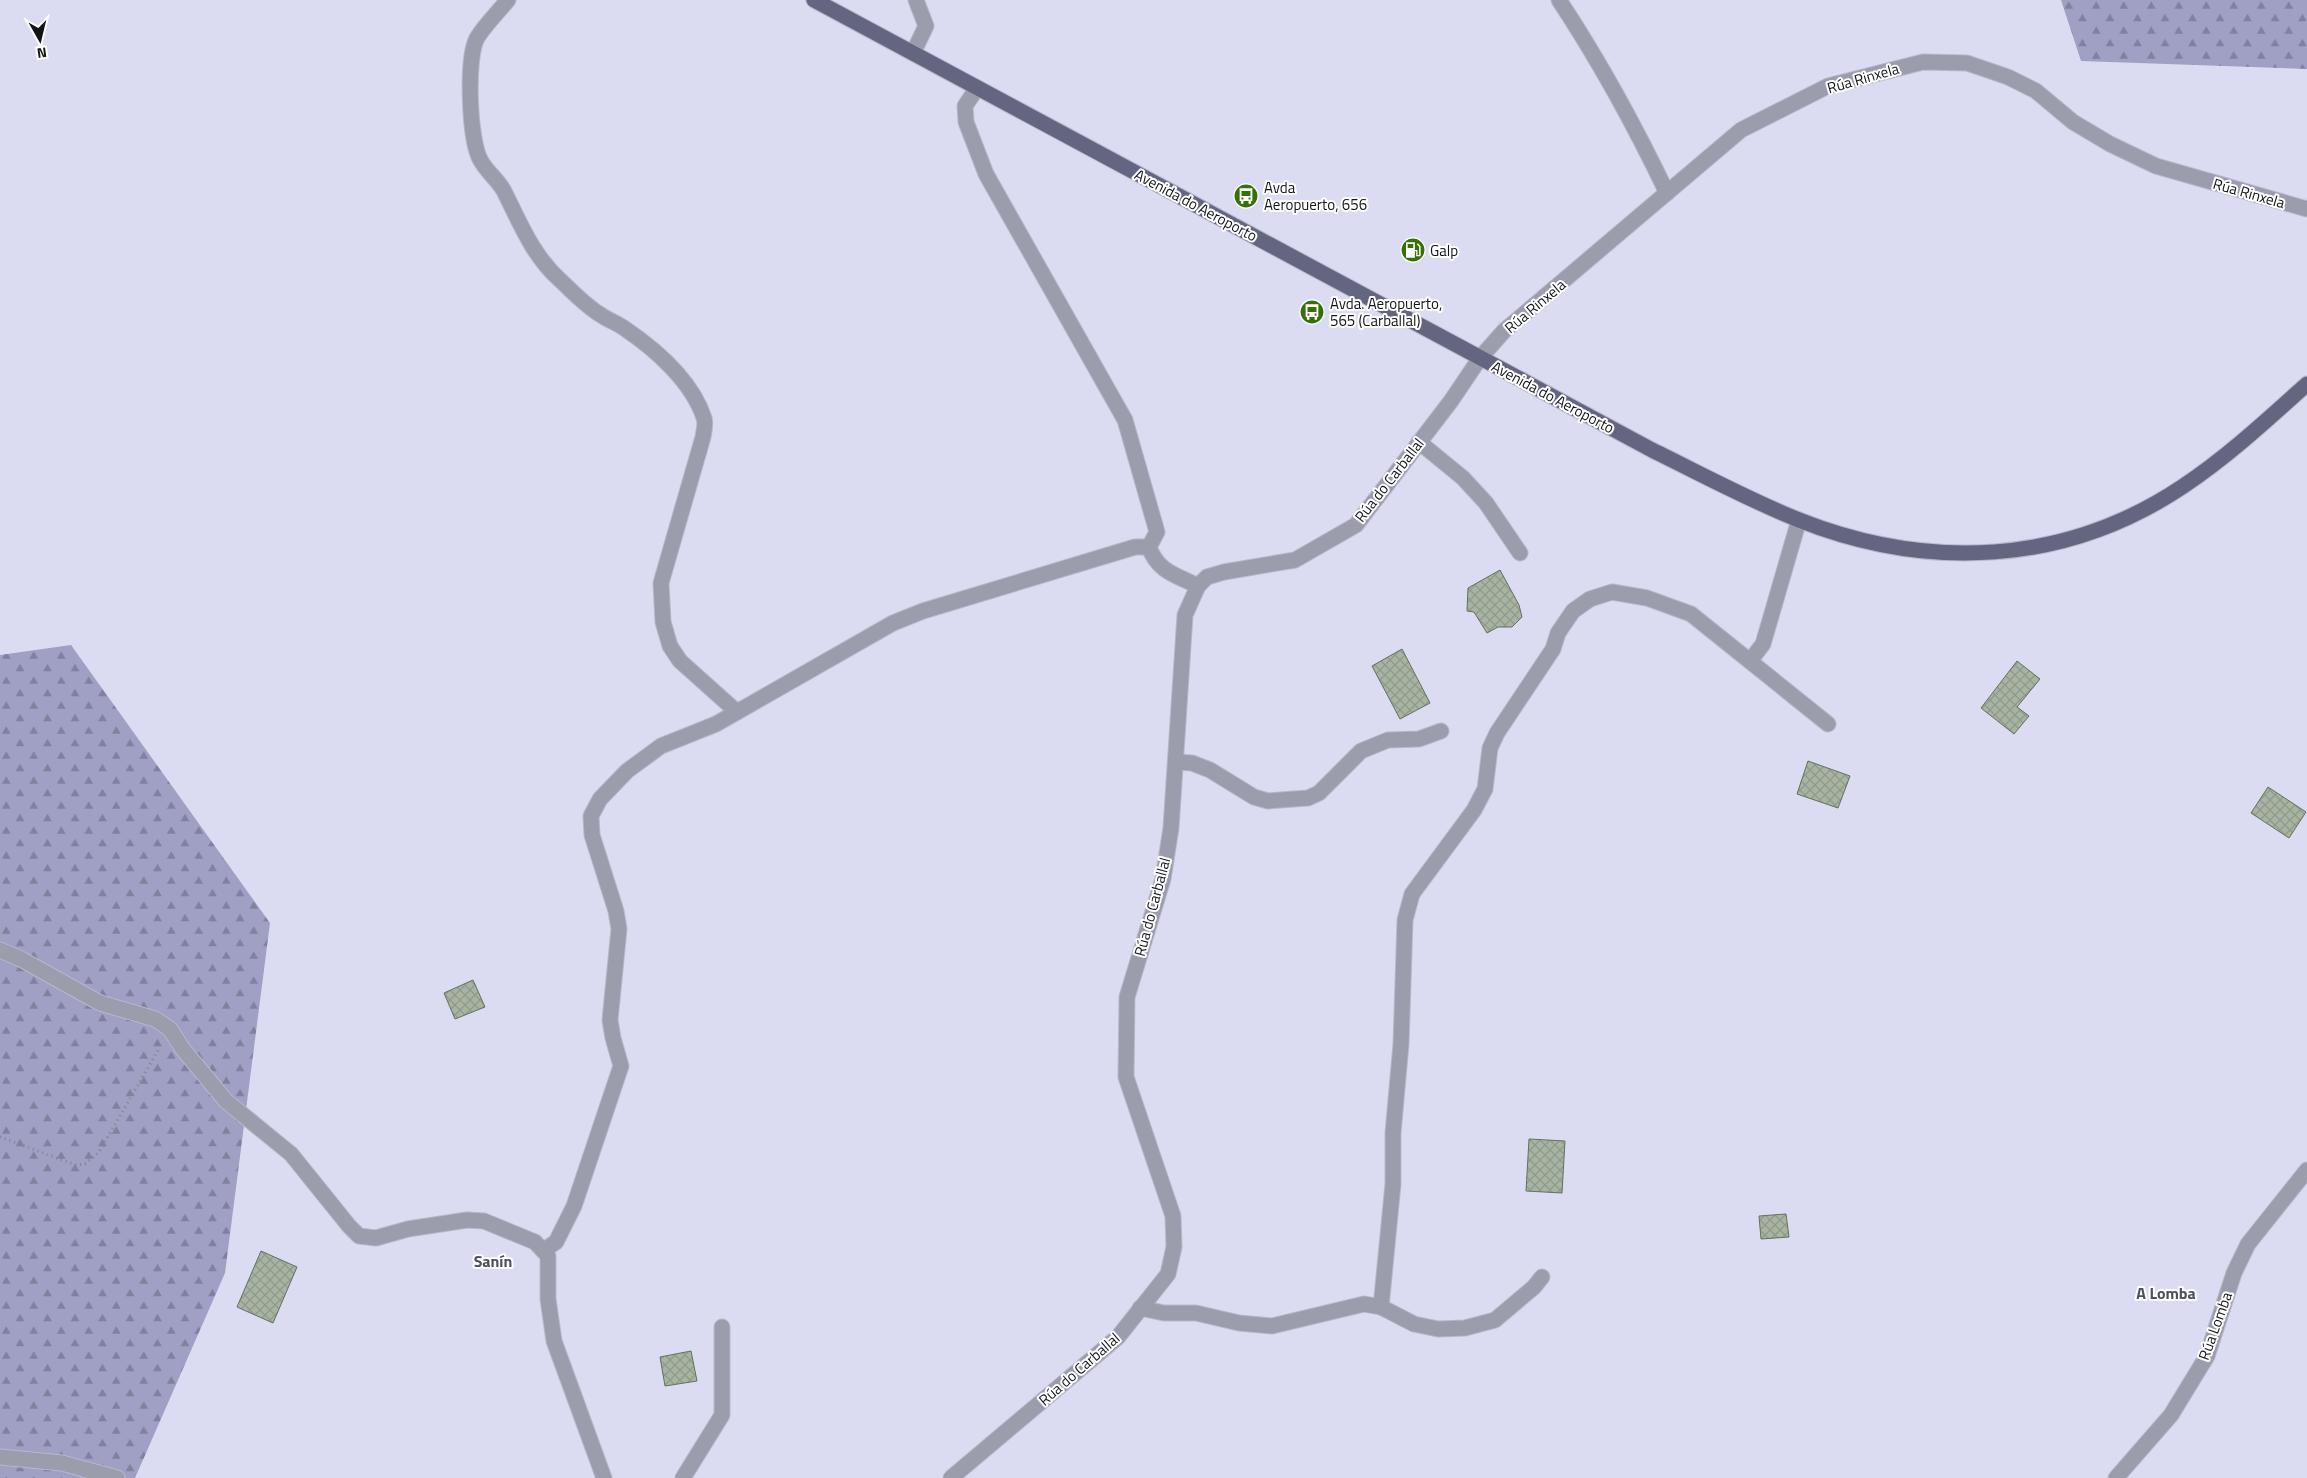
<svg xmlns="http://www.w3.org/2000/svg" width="2307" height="1478" font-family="'Titillium Web',sans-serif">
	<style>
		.forest { fill: url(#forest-firs) }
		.building { fill: url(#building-cross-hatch); stroke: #64705f }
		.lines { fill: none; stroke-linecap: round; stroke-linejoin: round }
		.street-casing { stroke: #b7b8ca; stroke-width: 17 }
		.primary-casing { stroke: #b7b8ca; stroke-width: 17 }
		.path { stroke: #838492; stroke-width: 3; stroke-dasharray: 1 4; stroke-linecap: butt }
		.street { stroke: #9b9cac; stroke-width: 15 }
		.primary { stroke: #646580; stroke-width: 15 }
		.labels { text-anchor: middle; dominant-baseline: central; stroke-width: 4; stroke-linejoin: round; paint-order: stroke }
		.street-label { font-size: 15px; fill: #13141b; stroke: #fff }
		.poi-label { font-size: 15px; fill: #13141b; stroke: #fff; text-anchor: start }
		.neighbourhood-label { font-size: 16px; font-weight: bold; fill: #4e4f60; stroke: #fff }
	</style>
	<defs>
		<pattern id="forest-firs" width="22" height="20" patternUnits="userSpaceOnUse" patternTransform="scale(1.25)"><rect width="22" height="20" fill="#9fa0c3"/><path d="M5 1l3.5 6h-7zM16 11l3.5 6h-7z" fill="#80819e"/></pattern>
		<pattern id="building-cross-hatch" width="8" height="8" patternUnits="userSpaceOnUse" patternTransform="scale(1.25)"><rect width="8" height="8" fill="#a7b4a2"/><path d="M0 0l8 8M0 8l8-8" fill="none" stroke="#8f9a8b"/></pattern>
	</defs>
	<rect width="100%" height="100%" fill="#dbdcf1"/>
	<!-- forest -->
	<g class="forest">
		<path d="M2061 0H2307V69L2081 61Z"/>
		<path d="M71 645 270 923 225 1273 135 1478H0V655Z"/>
	</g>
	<!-- building -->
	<g class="building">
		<path d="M1500 570 1519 605 1522 617 1512 627H1498L1487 633 1474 612 1467 611 1468 588Z"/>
		<path d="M1402 649 1430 703 1400 719 1372 666Z"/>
		<path d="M2017 661 2040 679 2017 707 2029 716 2014 734 1981 708Z"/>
		<path d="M1808 761 1850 776 1838 808 1797 794Z"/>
		<path d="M2268 787 2306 812 2289 838 2251 813Z"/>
		<path d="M473 980 485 1007 455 1019 444 993Z"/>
		<path d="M1529 1139 1565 1141 1562 1193 1526 1191Z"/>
		<path d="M1786 1214 1789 1237 1761 1239 1759 1216Z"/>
		<path d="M261 1251 297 1267 273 1323 237 1307Z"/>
		<path d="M691 1351 697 1381 665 1386 660 1357Z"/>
	</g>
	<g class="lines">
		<defs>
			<g id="street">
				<path d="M508 0C498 12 485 25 477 38 466 58 469 142 481 161 487 172 498 180 504 191 520 223 533 256 560 280 573 292 586 306 601 315 608 320 617 323 624 328 655 349 692 381 704 418 706 423 704 431 703 437L661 583 663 622 670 646 680 661 737 712"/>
				<path d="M1559 0C1600 62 1635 126 1667 193"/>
				<path d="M913 53 926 26 916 0"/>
				<path d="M977 88 965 106 966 122 986 174 1125 420 1157 532 1149 547C1158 572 1176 575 1198 586"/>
				<path d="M1419 442 1463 478 1486 503 1520 553"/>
				<path d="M1750 661 1763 644 1799 520"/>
				<path d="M1176 762 1192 763 1210 770 1254 797 1268 801 1308 798 1319 793 1361 751 1388 740 1419 739 1441 731"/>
				<path d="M0 950 21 959 100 1003 155 1019 170 1029 182 1048 226 1101 291 1154 349 1226 359 1236 376 1238 408 1229 467 1220 484 1221 535 1242 548 1256V1299L554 1341 604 1478"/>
				<path d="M544 1250 556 1242 574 1206 621 1066 613 1038 610 1020 619 929 616 911 592 835 591 816 600 799 627 771 661 746 716 724 893 623 923 611 1135 547H1149"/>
				<path d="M1381 1307 1393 1184V1133L1401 1044 1405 920 1412 894 1474 810 1485 789 1490 748 1497 733 1553 649 1558 633 1573 611 1590 599 1612 592 1647 598 1691 614 1828 724"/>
				<path d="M1140 1308 1164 1313H1196L1239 1323 1272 1326 1364 1304 1381 1307 1414 1324 1438 1329 1465 1328 1495 1320 1534 1287 1542 1277"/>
				<path d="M0 1457 62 1463 117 1478"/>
				<path d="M683 1478 722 1415V1327"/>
				<path d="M951 1478 1118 1337 1168 1274 1174 1247 1173 1216 1126 1077 1127 997 1163 879 1171 828 1185 615 1198 586 1207 577 1224 572 1295 560 1356 525 1451 401 1480 358 1504 331 1741 130 1828 86 1923 62 1967 63 2008 77 2036 91 2073 122 2110 144 2156 166 2307 209"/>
				<path d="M2116 1478 2171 1415 2207 1356 2234 1273 2248 1244 2307 1170"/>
			</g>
			<path id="primary" d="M814 0 1652 450C1701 474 1749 500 1799 520 1928 571 2065 565 2182 487 2227 457 2267 420 2307 384"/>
		</defs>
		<!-- street casing -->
		<use href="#street" class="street-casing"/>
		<!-- primary casing -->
		<use href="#primary" class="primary-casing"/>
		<!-- path -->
		<path class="path" d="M0 1137 76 1165 85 1164 99 1152 160 1047"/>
		<!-- street -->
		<use href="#street" class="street"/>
		<!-- primary -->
		<use href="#primary" class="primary"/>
	</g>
	<!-- icons -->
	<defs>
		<symbol id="bus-disc" viewBox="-11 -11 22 22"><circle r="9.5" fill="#347207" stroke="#fff"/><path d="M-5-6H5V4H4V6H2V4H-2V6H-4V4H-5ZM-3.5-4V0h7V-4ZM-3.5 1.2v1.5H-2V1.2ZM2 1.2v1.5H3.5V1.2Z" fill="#fff"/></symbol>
		<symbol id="fuel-disc" viewBox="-11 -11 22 22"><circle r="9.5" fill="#347207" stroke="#fff"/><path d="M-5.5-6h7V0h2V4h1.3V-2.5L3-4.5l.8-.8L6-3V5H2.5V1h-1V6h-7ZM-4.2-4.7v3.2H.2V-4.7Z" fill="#fff"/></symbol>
	</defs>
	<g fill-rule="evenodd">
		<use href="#bus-disc" x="1232" y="182" width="28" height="28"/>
		<use href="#fuel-disc" x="1399" y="236" width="28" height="28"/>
		<use href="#bus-disc" x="1298" y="298" width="28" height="28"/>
	</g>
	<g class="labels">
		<!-- street labels -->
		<g class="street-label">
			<text transform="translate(1863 78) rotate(-16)">Rúa Rinxela</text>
			<text transform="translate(2249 193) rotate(16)">Rúa Rinxela</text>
			<text transform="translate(1196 205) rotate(28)">Avenida do Aeroporto</text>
			<text transform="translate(1535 306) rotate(-40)">Rúa Rinxela</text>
			<text transform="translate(1553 397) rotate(28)">Avenida do Aeroporto</text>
			<text transform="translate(1389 480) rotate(-52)">Rúa do Carballal</text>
			<text transform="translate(1152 907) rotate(-75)">Rúa do Carballal</text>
			<text transform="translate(2215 1326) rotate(-70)">Rúa Lomba</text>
			<text transform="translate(1079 1369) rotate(-41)">Rúa do Carballal</text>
		</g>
		<!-- poi labels -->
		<g class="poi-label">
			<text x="1264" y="187">Avda<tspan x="1264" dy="17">Aeropuerto, 656</tspan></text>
			<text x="1430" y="250">Galp</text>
			<text x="1330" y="303">Avda. Aeropuerto,<tspan x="1330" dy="17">565 (Carballal)</tspan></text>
		</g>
		<!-- neighbourhood labels -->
		<g class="neighbourhood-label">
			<text x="493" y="1261">Sanín</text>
			<text x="2166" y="1293">A Lomba</text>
		</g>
	</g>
	<!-- north arrow -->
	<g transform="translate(40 40) rotate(172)" stroke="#ffffff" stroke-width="4" paint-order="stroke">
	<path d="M0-4L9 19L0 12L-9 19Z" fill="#13141b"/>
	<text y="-8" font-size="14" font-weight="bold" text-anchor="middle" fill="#13141b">N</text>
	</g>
</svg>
